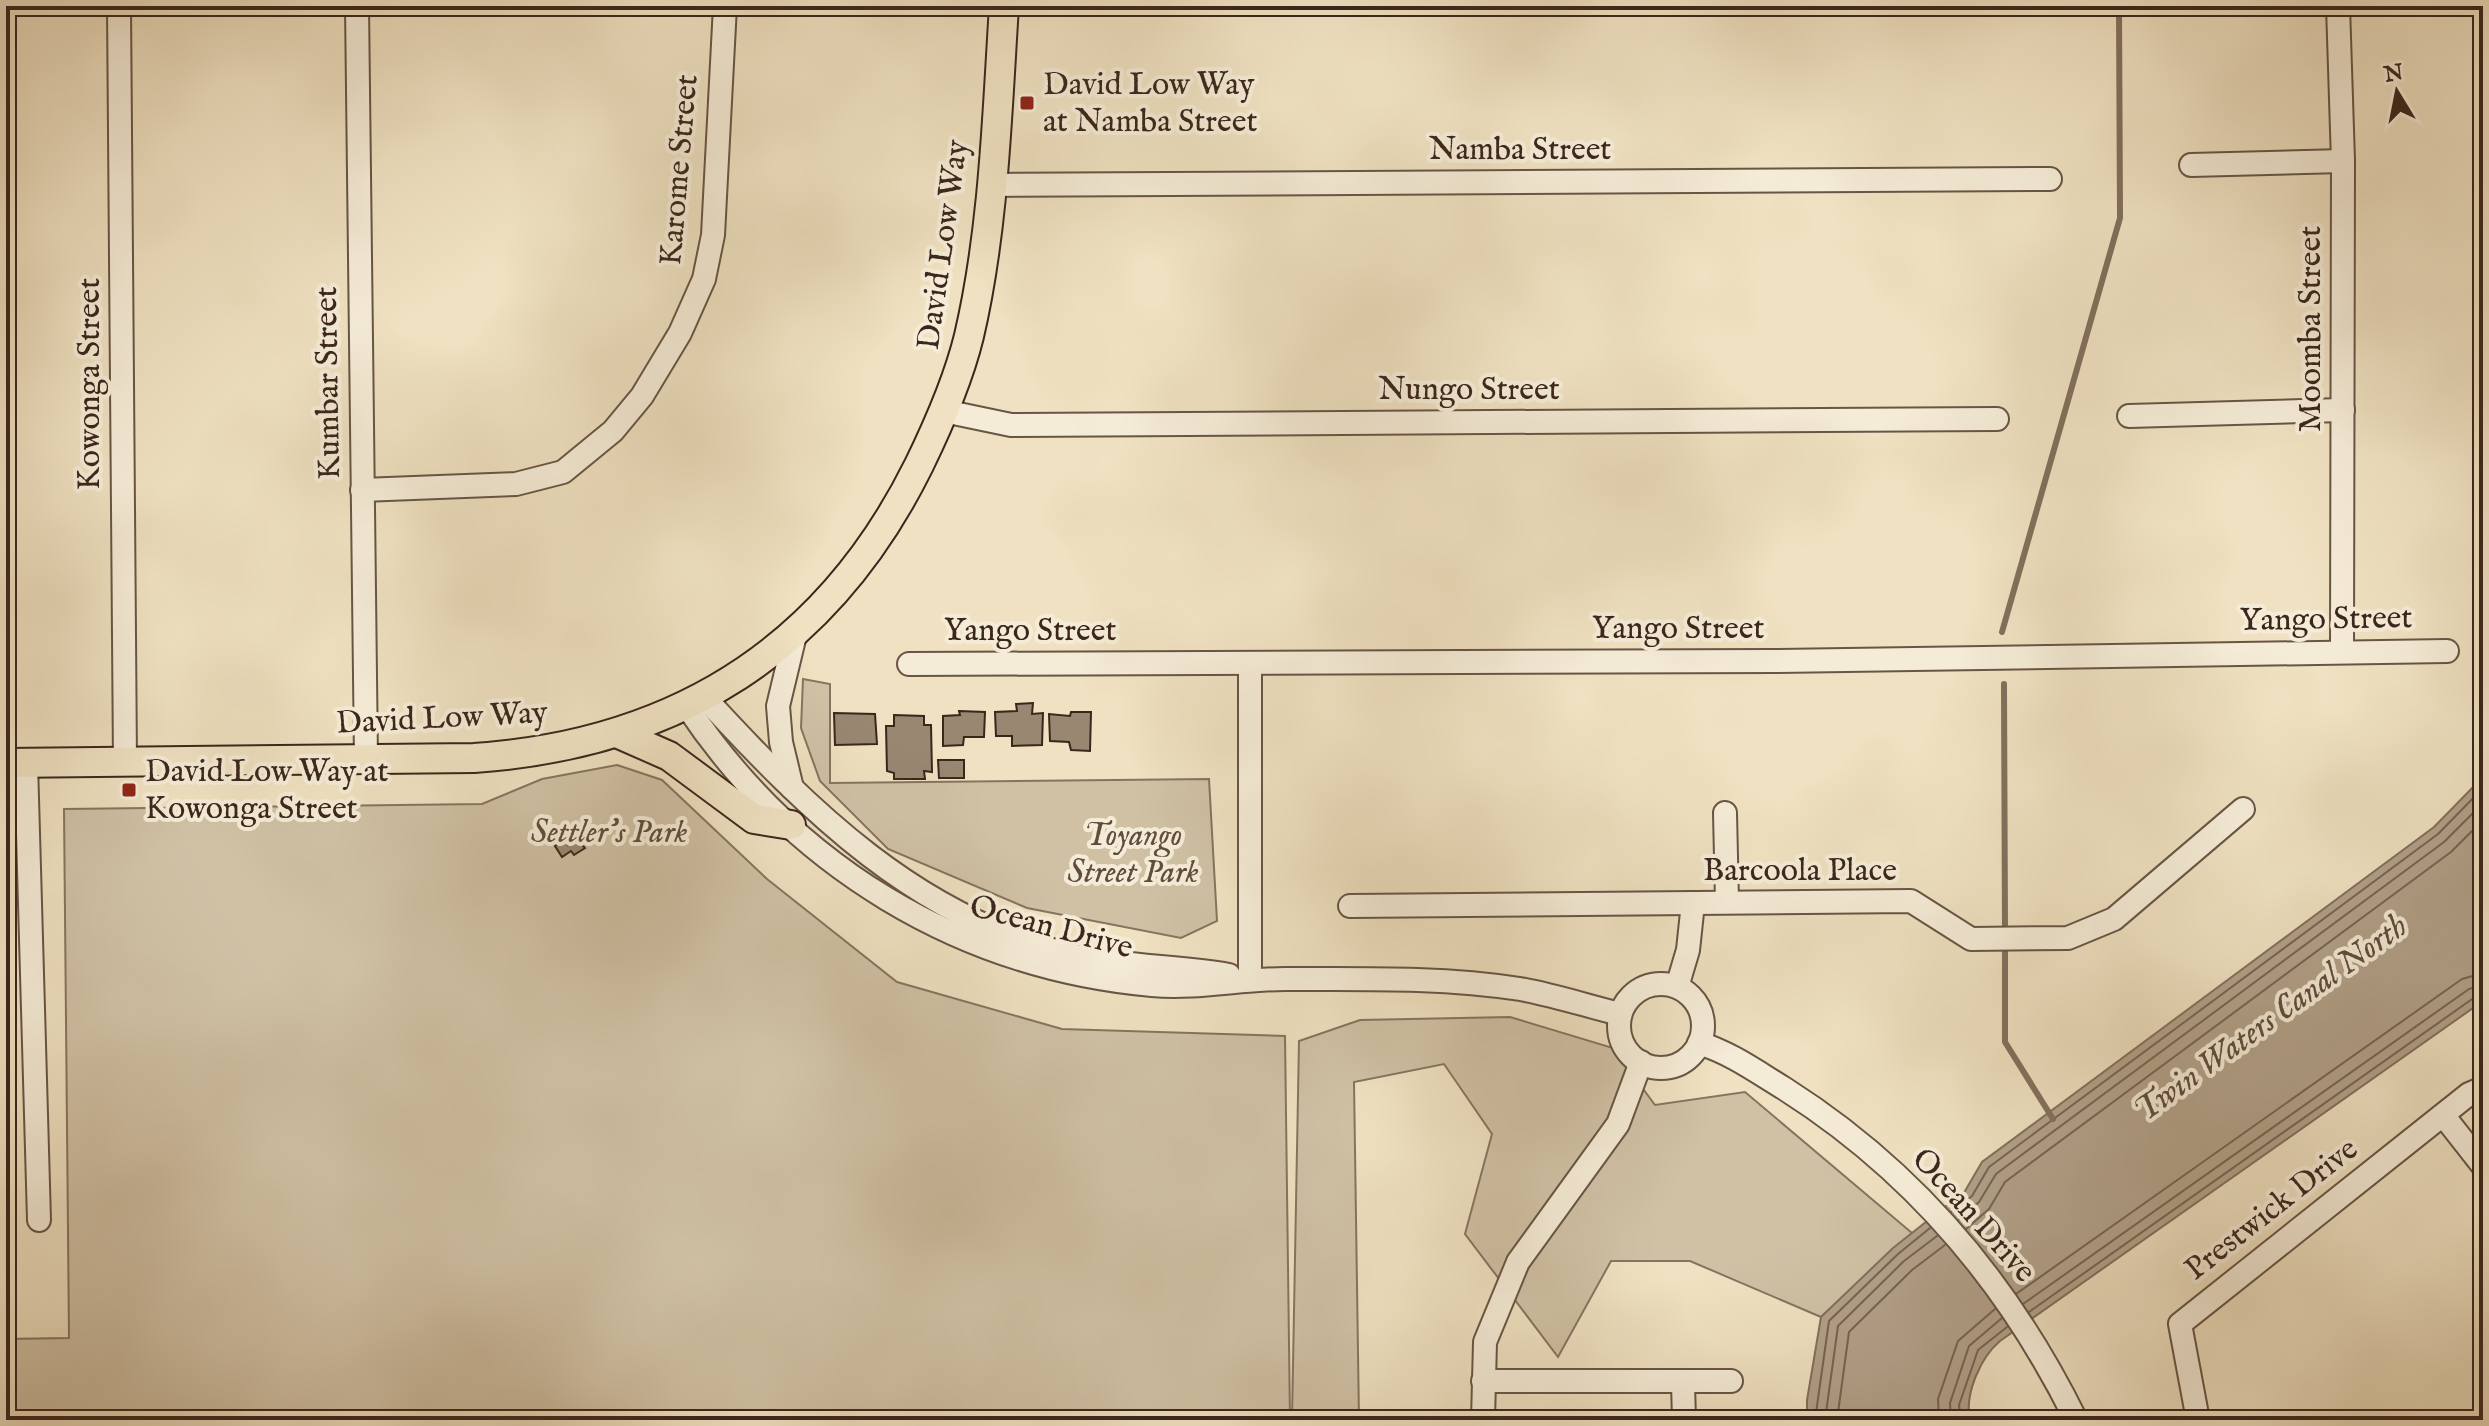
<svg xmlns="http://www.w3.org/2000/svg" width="2489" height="1426" font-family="'IM FELL English',serif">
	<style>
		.green { fill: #d0c1a5; stroke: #867460; stroke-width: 2 }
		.water { fill: #b2a189; stroke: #82705d; stroke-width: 2 }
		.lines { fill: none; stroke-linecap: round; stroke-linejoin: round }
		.shore { stroke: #766452; stroke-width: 2 }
		.stream { stroke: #82705d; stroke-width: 6 }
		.building { fill: #998772; stroke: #3b261c; stroke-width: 2 }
		.minor-casing { stroke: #685545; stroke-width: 26 }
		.major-casing { stroke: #3b261c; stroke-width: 32 }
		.minor { stroke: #f5ecd7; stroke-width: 22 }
		.major { stroke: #efe1c1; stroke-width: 28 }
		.poi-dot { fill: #8f2418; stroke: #f5ecd7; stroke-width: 3 }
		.labels { text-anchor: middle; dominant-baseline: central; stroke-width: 8; stroke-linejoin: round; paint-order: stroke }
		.poi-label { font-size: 32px; fill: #3b261c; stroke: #f5ecd7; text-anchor: start }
		.street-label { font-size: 32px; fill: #3b261c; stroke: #f5ecd7 }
		.park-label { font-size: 32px; font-style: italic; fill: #604d3e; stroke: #f5ecd7 }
		.water-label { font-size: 34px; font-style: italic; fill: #5f4b3d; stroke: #f5ecd7 }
	</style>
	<rect width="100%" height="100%" fill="#efe1c1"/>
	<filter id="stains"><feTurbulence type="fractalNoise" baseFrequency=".0025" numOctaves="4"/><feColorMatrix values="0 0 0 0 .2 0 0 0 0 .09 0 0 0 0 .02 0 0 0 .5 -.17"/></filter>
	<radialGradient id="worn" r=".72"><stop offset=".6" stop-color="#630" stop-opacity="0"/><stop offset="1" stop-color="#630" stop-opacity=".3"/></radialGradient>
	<!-- green -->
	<g class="green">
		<path d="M803 679 830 684V783L1209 779 1217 921 1181 938 1027 908 888 849 820 781 801 728Z"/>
		<path d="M617 765 662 780 767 879 897 982 1062 1029 1285 1036 1290 1420H6V1339L69 1338 64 809 482 804 542 779Z"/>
		<path d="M1510 1017 1613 1048 1655 1105 1745 1092 1912 1233 1821 1317 1690 1261H1611L1558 1357 1465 1234 1492 1134 1444 1064 1354 1082 1359 1420H1292L1299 1041 1360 1020Z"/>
	</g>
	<!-- water -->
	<path class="water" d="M2483 777V1001L2000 1341C1981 1357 1964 1394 1970 1420H1807V1400L1821 1317 1893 1248 1965 1191 1982 1162 2434 827Z"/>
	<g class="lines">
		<!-- shore -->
		<g class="shore">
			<path d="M1951 1212 1972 1196 1989 1167 2438 834 2483 788"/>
			<path d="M1958 1220 1979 1202 1996 1174 2444 842 2483 803"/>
			<path d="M1966 1229 1989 1209 2005 1182 2451 852 2483 820"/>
			<path d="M2016 1294 2462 979 2483 973"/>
			<path d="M2023 1304 2469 989 2483 985"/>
			<path d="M2029 1312 2475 997 2483 995"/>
			<path d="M1815 1420 1829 1321 1898 1254 1930 1228"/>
			<path d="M1825 1420 1838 1326 1904 1261 1937 1236"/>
			<path d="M1837 1420 1849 1332 1912 1270 1945 1245"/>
			<path d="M1939 1420 1938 1399 1958 1341 1995 1309"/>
			<path d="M1951 1420 1950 1403 1969 1346 2002 1318"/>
			<path d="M1961 1420 1959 1405 1978 1350 2007 1327"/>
		</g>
		<!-- stream -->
		<g class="stream">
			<path d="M2002 632 2120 218 2119 6"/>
			<path d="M2004 684 2005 933"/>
			<path d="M2005 944V1042L2053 1119"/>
		</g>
	</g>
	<!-- building -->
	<g class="building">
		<path d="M1033 703 1032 714 1043 713 1042 745 1012 746V736H996L995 712 1017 711 1016 704Z"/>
		<path d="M959 711 985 712 984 737H964L963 745 943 746V716L960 715Z"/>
		<path d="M1071 712H1091L1090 751 1071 750 1069 742 1050 741 1049 714 1070 716Z"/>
		<path d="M834 713 875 714 877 744 835 745Z"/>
		<path d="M894 715 924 716V725H931L932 772 924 771 925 779H894V773L887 771 886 726H894Z"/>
		<path d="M938 760H964V778H939Z"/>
		<path d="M577 839 585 848 574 855 571 851 562 857 555 846 565 840 568 845Z"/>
	</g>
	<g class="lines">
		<defs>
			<g id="minor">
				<path d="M119 6 125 761"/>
				<path d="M357 6 366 759"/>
				<path d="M2338 6 2343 161 2342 651"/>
				<path d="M2191 165 2343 161"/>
				<path d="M990 185 2050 179"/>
				<path d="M944 411 1011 425 1997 419"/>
				<path d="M2129 416 2343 410"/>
				<path d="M362 490 516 484 563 472 613 431 642 396 680 333 704 279 713 235 725 6"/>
				<path d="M909 664 1774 661 2447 651"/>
				<path d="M704 697C808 810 917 919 1072 955 1124 967 1177 966 1229 975"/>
				<path d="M686 705C793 866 960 968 1152 985 1197 989 1240 979 1285 979 1363 979 1443 977 1520 989 1554 995 1587 1006 1620 1014"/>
				<path d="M26 763 39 1220"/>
				<path d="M792 788 781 742 778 706 796 631"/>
				<path d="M1725 813 1727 901"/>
				<path d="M1350 906 1911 901 1971 939 2068 938 2114 919 2243 809"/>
				<path d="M1250 979V663"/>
				<circle cx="1661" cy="1026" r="42"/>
				<path d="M1677 987 1688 950 1693 903"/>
				<path d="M1699 1043C1731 1053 1757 1072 1785 1089 1914 1171 2009 1284 2076 1420"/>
				<path d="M2443 1115 2483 1166"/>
				<path d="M1483 1381H1731"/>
				<path d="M1683 1383 1684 1420"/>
				<path d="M1483 1420 1485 1342 1518 1262 1618 1124 1641 1062"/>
				<path d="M2198 1420 2180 1324 2469 1094 2483 1088"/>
			</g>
			<g id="major">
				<path d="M619 734 669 756 754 819 791 825"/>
				<path d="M6 763 474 758C677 744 828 649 919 465 939 424 958 381 969 336 994 229 997 115 1004 6"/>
			</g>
		</defs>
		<!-- minor casing -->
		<use href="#minor" class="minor-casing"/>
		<!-- major casing -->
		<use href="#major" class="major-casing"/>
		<!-- minor -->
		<use href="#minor" class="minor"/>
		<!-- major -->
		<use href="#major" class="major"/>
	</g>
	<!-- markers -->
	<g class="poi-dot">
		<rect x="1019" y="95" width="16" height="16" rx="4"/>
		<rect x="121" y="782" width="16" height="16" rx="4"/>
	</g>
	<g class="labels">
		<!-- poi labels -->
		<g class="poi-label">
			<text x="1043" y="85">David Low Way<tspan x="1043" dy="37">at Namba Street</tspan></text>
			<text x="145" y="772">David Low Way at<tspan x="145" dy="37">Kowonga Street</tspan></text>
		</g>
		<!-- street labels -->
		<g class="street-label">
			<text x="1520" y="150">Namba Street</text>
			<text transform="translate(680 170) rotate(-85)">Karome Street</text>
			<text transform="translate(944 245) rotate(-82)">David Low Way</text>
			<text transform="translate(2311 329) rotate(-90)">Moomba Street</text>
			<text transform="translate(329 383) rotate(-91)">Kumbar Street</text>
			<text transform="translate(90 384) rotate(-90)">Kowonga Street</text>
			<text x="1469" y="390">Nungo Street</text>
			<text transform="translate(2326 620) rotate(-1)">Yango Street</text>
			<text x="1678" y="629">Yango Street</text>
			<text x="1030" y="631">Yango Street</text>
			<text transform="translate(442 719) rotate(-3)">David Low Way</text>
			<text x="1800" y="871">Barcoola Place</text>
			<text transform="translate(1051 928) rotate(15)">Ocean Drive</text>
			<text transform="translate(2272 1210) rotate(-38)">Prestwick Drive</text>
			<text transform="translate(1973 1216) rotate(48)">Ocean Drive</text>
		</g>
		<!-- park labels -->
		<g class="park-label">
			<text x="609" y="833">Settler's Park</text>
			<text x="1133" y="836">Toyango<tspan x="1133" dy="37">Street Park</tspan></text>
		</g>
		<!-- water labels -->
		<g class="water-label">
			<text transform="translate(2271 1019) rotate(-36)">Twin Waters Canal North</text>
		</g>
	</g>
	<!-- margin -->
	<rect width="2489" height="1426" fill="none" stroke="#efe1c1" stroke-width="32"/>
	<rect x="8" y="8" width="2473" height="1410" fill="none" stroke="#3b261c" stroke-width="4"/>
	<rect x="16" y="16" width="2457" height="1394" fill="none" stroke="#3b261c" stroke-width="2"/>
	<!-- north arrow -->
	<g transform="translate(2397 92) rotate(350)" stroke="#f5ecd7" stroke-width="6" paint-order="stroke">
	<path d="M0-6L14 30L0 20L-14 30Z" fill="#3b261c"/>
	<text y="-12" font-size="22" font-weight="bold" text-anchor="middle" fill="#3b261c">N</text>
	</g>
	<rect width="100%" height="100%" filter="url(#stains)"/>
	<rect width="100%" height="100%" fill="url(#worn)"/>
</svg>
